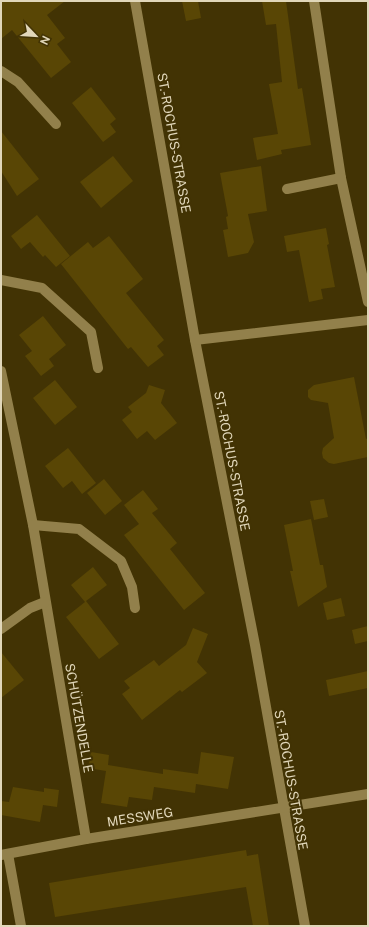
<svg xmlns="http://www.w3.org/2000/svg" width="369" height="927" font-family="'Public Sans',sans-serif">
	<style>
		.building { fill: #594605 }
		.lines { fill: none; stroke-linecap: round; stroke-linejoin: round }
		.minor { stroke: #92804b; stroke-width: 10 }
		.labels { text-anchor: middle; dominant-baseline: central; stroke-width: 4; stroke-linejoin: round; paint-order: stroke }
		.street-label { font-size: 13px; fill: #e1d7ba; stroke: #423304 }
	</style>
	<rect width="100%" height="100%" fill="#423304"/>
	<!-- building -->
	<g class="building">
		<path d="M1 1H65L47 15 65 38 57 44 71 62 51 78 12 30 1 39Z"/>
		<path d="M182 1H198L201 18 186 21Z"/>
		<path d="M262 1H286L298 89 302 88 311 145 281 150 282 154 257 160 253 138 278 134 269 84 282 82 276 24 266 25Z"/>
		<path d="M91 87 116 119 110 124 116 132 103 142 72 103Z"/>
		<path d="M1 131 39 179 17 196 1 171Z"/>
		<path d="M113 156 133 181 101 208 80 182Z"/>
		<path d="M261 166 267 211 248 214 254 242 248 253 228 257 223 230 228 229 226 217 228 216 220 173Z"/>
		<path d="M37 215 70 256 56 267 45 255 43 257 30 242 21 249 11 236Z"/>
		<path d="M326 228 329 244 327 245 335 287 321 289 323 299 309 302 299 250 287 252 284 236Z"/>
		<path d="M109 236 143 279 126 293 164 340 157 346 164 355 148 367 131 347 128 349 61 264 88 242 93 248Z"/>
		<path d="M43 316 66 345 49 359 54 366 41 376 25 356 32 351 19 335Z"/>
		<path d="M354 377 366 439 368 438V457L334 464 329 463 323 458 322 453 323 448 334 438 328 403 311 400 308 397V390L314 385Z"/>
		<path d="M55 380 77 407 55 425 33 398Z"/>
		<path d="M149 385 165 390 161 403 177 423 155 440 147 431 137 439 122 420 132 412 128 407 146 393Z"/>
		<path d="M68 448 96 483 82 494 72 481 63 488 45 466Z"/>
		<path d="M104 479 122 501 105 515 87 493Z"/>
		<path d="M143 490 158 509 152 513 177 543 170 549 205 593 184 610 124 535 139 524 124 505Z"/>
		<path d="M324 499 328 517 314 520 310 501Z"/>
		<path d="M311 519 320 565H323L327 587 298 607 290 571H293L284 525Z"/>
		<path d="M93 567 107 585 86 601 119 644 99 659 66 617 85 602 71 585Z"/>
		<path d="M341 598 345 616 327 620 323 603Z"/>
		<path d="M368 626V641L355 644 352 630Z"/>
		<path d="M193 628 208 634 197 662 207 673 182 692 180 690 142 720 122 694 130 688 124 681 154 660 159 666 186 645Z"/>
		<path d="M1 652 24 680 1 698Z"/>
		<path d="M368 671V688L329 696 326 680Z"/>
		<path d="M91 752 109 755 108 765 163 774V769L198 774 201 752 234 757 228 789 196 784 195 793 154 787 152 800 129 797 127 807 101 803 106 771 88 768Z"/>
		<path d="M13 787 44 792V788L59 790 57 807 43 805 40 822 1 815V801L9 802Z"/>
		<path d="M246 850 247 856 258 854 269 926H253L246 887 55 917 49 883Z"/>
	</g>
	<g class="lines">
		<!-- minor -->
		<g class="minor">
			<path d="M135 1 195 340 255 645 305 926"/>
			<path d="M314 1 341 178 368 302"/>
			<path d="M1 71 18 82 56 124"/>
			<path d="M287 189 341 178"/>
			<path d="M1 280 42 288 91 332 98 368"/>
			<path d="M195 340 368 320"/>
			<path d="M1 371 33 525 86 839"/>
			<path d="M33 525 79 529 121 561 132 587 135 608"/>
			<path d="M1 629 30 608 45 602"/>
			<path d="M8 854 21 926"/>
			<path d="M1 855 86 839 368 794"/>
		</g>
	</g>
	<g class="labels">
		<!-- street labels -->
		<g class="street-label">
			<text transform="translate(174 143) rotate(80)">ST.-ROCHUS-STRASSE</text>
			<text transform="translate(232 461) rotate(79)">ST.-ROCHUS-STRASSE</text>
			<text transform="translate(79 718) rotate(80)">SCHÜTZENDELLE</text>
			<text transform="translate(291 780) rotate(80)">ST.-ROCHUS-STRASSE</text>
			<text transform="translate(140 817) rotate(-9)">MESSWEG</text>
		</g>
	</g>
	<!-- border -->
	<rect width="369" height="927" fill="none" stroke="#e1d7ba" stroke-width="4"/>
	<!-- north arrow -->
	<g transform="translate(36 36) rotate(115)" stroke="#423304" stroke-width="3" paint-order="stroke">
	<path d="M0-3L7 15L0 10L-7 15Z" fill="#e1d7ba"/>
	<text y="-6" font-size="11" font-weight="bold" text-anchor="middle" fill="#e1d7ba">N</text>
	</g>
</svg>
